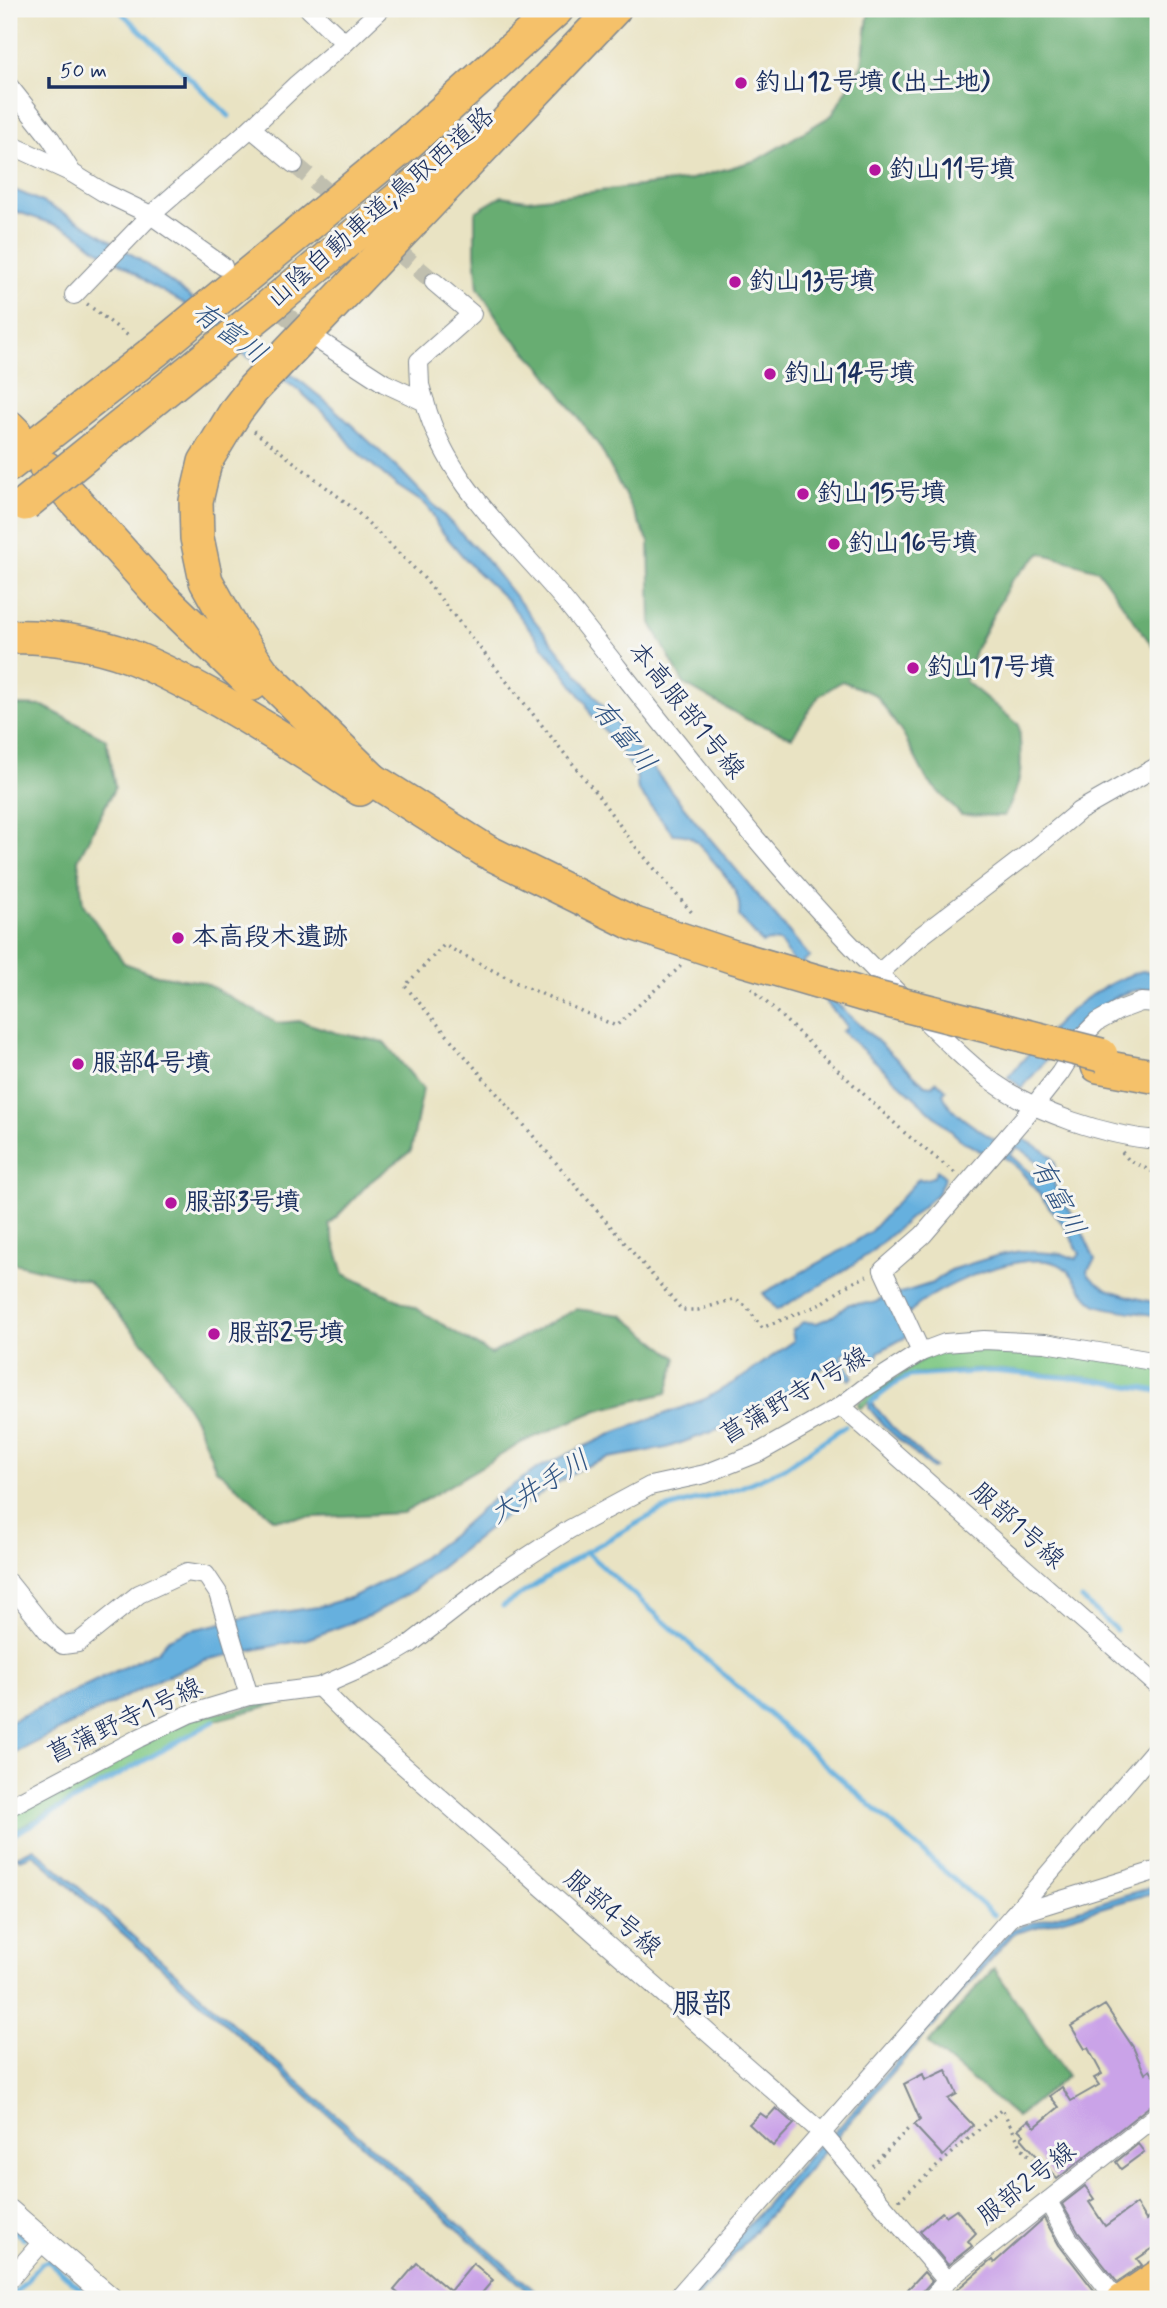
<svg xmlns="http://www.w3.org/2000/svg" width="1167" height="2308" font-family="Mynerve,'Klee One',sans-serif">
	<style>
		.green { fill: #80c985; stroke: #4e7c72; stroke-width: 2 }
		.forest { fill: #68ad72; stroke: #426e68; stroke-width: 2 }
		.water { fill: #66b0de; stroke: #40709e; stroke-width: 2; fill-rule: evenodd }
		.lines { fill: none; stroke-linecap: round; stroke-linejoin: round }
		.stream { stroke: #66b0de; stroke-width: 5 }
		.building { fill: #caa3e8 }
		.minor-tunnel { stroke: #c0bfaf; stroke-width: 18; stroke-dasharray: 18 9; stroke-linecap: butt }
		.minor-casing { stroke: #828990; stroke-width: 20 }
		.tertiary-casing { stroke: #828990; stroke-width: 25 }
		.primary-casing { stroke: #828990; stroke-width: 31 }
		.motorway-casing { stroke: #828990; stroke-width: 36 }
		.path { stroke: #828990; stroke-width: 3.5; stroke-dasharray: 2 5; stroke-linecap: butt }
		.minor { stroke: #fff; stroke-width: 18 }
		.tertiary { stroke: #fff; stroke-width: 23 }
		.primary { stroke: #f5c16b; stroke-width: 28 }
		.motorway { stroke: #f5c16b; stroke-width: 33 }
		.motorway-bridge-casing { stroke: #828990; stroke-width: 36; stroke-linecap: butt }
		.motorway-bridge { stroke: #f5c16b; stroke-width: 33 }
		.poi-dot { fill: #b5179e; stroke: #f6f6f2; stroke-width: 2.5 }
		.labels { text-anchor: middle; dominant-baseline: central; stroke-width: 6; stroke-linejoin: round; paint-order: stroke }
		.poi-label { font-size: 26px; font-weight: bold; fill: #1b2f5e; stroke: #f6f6f2; text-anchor: start }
		.street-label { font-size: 26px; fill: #1b2f5e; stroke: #f6f6f2 }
		.water-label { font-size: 28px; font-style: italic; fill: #325684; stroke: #f6f6f2 }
		.quarter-label { font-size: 30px; font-weight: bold; fill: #1b2f5e; stroke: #f6f6f2 }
	</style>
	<rect width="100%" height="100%" fill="#f6f6f2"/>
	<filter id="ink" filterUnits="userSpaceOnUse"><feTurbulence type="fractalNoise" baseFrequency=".0143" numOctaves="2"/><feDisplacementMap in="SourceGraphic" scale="14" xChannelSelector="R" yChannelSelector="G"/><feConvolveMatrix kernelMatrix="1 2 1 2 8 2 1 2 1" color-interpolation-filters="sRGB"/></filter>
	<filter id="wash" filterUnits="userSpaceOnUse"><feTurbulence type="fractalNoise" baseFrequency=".00686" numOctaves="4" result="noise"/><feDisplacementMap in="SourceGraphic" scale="28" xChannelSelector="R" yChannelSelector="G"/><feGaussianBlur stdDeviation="1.57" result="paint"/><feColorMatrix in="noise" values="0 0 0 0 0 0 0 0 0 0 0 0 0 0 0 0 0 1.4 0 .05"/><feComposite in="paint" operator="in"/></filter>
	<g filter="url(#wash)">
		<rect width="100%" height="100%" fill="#e9e3c3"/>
		<!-- green -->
		<g class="green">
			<path d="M1013 1345 1158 1367V1390L1093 1378 989 1369 910 1374 895 1381 859 1409 858 1403 935 1351Z"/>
			<path d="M317 1693 215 1720 9 1834V1812L192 1718 243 1709 291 1696Z"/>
		</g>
		<!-- forest -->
		<g class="forest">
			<path d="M869 9H1158V654L1098 570 1041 553 1011 581 976 648 965 681 1019 725C1022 765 1024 780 1004 816L961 815 927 780 904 736 876 695 842 681 819 696 792 737 748 720 684 684 651 623 649 542 600 447 541 367 506 331 478 288 475 253V212L502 196 527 200 688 180 757 160 832 115 862 64Z"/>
			<path d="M9 705 43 706 106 739 115 787 78 860 83 904 124 963 157 975 203 982 277 1023 300 1021 337 1033 384 1042 423 1089 411 1151 370 1182 329 1225 344 1274 417 1309 491 1354 576 1309 622 1315 677 1358 667 1393 598 1410 523 1442 403 1513 274 1519 216 1469 196 1421 154 1354 88 1281 9 1262Z"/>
			<path d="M994 1968 1067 2076 1017 2117 928 2044Z"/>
		</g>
		<!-- water -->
		<g class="water">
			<path d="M9 188C119 230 209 315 303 383L330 405 399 469 482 555 696 822 810 957 803 961 833 1000 925 1085 931 1086 937 1081 946 1090 943 1093C946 1111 980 1130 995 1140L1020 1137 1045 1151 1052 1157 1055 1163 1054 1182 1057 1195 1076 1218 1095 1260 1087 1271C1095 1291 1138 1299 1158 1303V1316C1145 1313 1105 1310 1095 1304 1079 1294 1075 1269 1055 1263 1017 1251 934 1287 908 1314V1336L878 1352 877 1358 860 1367 850 1349 841 1356 853 1377 849 1380 835 1360 755 1412 729 1426 666 1448 608 1458 581 1468 497 1522 411 1592 371 1615 307 1639 205 1660 162 1678 9 1756V1722L158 1651 168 1639 187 1631 249 1617 318 1607 352 1597 384 1581 415 1563 451 1536 493 1499 538 1468 616 1432 705 1399 743 1377 794 1341 792 1331 803 1322 817 1323 833 1316 849 1304 874 1303 887 1296 898 1294 933 1283 950 1270 999 1255 1021 1251 1063 1254 1076 1259 1080 1254 1066 1228 1019 1169 1004 1157 982 1152 962 1141 842 1031 846 1029V1025L800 972 780 942 769 941 762 943 739 916C743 893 724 874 710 857 704 850 698 841 690 837 685 834 679 834 673 834L638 790 636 773 615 743 590 713 586 703 560 668 507 600 472 567 438 527 433 515 425 504 396 485 356 451 333 422 300 391 225 342 211 327 182 302 151 285 128 268 93 247 77 234 65 228 9 209ZM1017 1147C1032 1156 1045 1164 1043 1183L1039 1184 1032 1174 1010 1155Z"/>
			<path d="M1142 971 1158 972V988C1148 989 1136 989 1126 993 1084 1007 1051 1056 1022 1088L1008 1077C1049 1031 1080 990 1142 971Z"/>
			<path d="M937 1170 945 1177 937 1194 870 1253 836 1276 777 1310 763 1293 832 1256 870 1232 919 1178 922 1180 933 1177Z"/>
			<path d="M869 1404H873L892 1427 935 1467 932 1469 885 1427 869 1408Z"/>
			<path d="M34 1848 544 2299H537L33 1854 20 1859 17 1856Z"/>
			<path d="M1158 1885V1891L1013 1934 696 2299H684L821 2142 835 2132 1012 1929Z"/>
		</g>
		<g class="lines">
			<!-- stream -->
			<g class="stream">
				<path d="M118 9 229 116"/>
				<path d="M871 1402 896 1383 910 1376 991 1371 1094 1380 1158 1391"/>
				<path d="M586 1552 994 1915"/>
				<path d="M1082 1599 1116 1630"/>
				<path d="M503 1606 586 1552 661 1510 739 1488 784 1468 845 1426"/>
				<path d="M9 1837 214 1721"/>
				<path d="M9 2226 24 2239"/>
				<path d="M10 2299 42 2263 48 2261 93 2299"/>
			</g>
		</g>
		<g id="blocks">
			<!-- building -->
			<g class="building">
				<path d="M1105 2005 1133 2047 1145 2074 1150 2070 1158 2083V2102L1151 2105 1057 2179 1021 2138 1024 2135 1018 2129 1029 2120 1035 2127 1059 2107 1050 2096 1062 2087 1071 2101 1099 2085 1094 2078 1102 2074 1088 2048 1085 2049 1071 2026Z"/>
				<path d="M946 2070 957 2094 948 2099 973 2125 943 2156 914 2125 920 2120 904 2084 923 2074 925 2080Z"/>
				<path d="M776 2108 794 2124 773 2146 749 2124 760 2113 767 2118Z"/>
				<path d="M1138 2144 1144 2152 1121 2169 1116 2162Z"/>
				<path d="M1085 2186 1094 2199 1089 2202 1105 2226 1136 2204 1146 2220 1158 2211V2245L1137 2259 1142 2265 1117 2282 1078 2232 1062 2204Z"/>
				<path d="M956 2209 976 2233 968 2241 972 2246 948 2265 920 2231 942 2212 946 2216Z"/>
				<path d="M1044 2218 1059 2245 1100 2298 1090 2299 1086 2293 1077 2299H946L988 2263 992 2260 994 2263Z"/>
				<path d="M417 2263 450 2291 473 2263 493 2280 477 2299H405L394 2290Z"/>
				<path d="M924 2272 932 2281 922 2292 919 2299 908 2289Z"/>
			</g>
		</g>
	</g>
	<g filter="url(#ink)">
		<use href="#blocks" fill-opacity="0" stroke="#828990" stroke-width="2"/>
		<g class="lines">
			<!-- minor-tunnel -->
			<g class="minor-tunnel">
				<path d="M294 164 434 282"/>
				<path d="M237 277 311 335"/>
			</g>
			<defs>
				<g id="minor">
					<path d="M309 9 345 43 381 9"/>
					<path d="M9 86 51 139 72 173 103 192 151 215 223 266"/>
					<path d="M251 128 294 164"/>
					<path d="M9 144 72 173"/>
					<path d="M74 295 151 215 251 128 297 84 345 43"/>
					<path d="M318 340 384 383 425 402C447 485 516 541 569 606 675 739 777 875 899 994 929 1024 959 1056 993 1082 1036 1113 1106 1136 1158 1140"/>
					<path d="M425 402 420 385 419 361 472 314 434 282"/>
					<path d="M878 974 917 939 1024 857 1079 811 1158 766"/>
					<path d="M921 1352 945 1343 984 1340 1045 1343 1158 1362"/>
					<path d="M841 1406 1158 1686"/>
					<path d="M9 1583 50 1634 63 1645 78 1643 139 1594 187 1572 206 1575 218 1593 249 1696"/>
					<path d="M319 1687 353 1721 821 2132 947 2281"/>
					<path d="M9 1807 139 1738 189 1714 249 1696 319 1687 388 1657 410 1644 498 1576 570 1529 650 1486 705 1474 758 1453 841 1406 863 1389 921 1352 883 1270 923 1235 1034 1106 1060 1073 1083 1036 1097 1022 1117 1011 1141 1002 1158 1003"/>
					<path d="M1013 1915 1158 1746"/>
					<path d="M1048 2201 1068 2238 1116 2299"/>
					<path d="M9 2280 43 2241"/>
					<path d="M676 2299 1013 1915 1158 1870"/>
					<path d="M931 2299 942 2286 954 2275 1158 2114"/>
				</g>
				<path id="tertiary" d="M9 2211 111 2299"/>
				<path id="primary" d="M1121 2299 1158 2274"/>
				<g id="motorway">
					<path d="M266 309 436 167 456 147"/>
					<path d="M9 427 15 433"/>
					<path d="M9 465 155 351 409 142 557 9"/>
					<path d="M46 468 163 598 252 684"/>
					<path d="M9 637C45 635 95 643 129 656 160 668 191 685 220 701 268 729 314 758 360 789"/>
					<path d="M357 767 373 780 486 851 632 923"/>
					<path d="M373 780 263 673 233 630 206 581 197 538 196 501 205 462 236 411 253 389 614 9"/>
					<path d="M1098 1066 1158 1077"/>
				</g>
			</defs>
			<!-- minor casing -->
			<use href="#minor" class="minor-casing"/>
			<!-- tertiary casing -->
			<use href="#tertiary" class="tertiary-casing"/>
			<!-- primary casing -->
			<use href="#primary" class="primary-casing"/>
			<!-- motorway casing -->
			<use href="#motorway" class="motorway-casing"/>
			<!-- path -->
			<g class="path">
				<path d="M87 304 131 338"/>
				<path d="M254 431 353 508 423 577 593 789 636 847 694 915"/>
				<path d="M681 966 616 1026 521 985 444 945 405 986 682 1310H698L734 1299 746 1306 762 1328 821 1304 846 1286 867 1276"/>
				<path d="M751 988 906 1134 955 1173"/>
				<path d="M1122 1152 1128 1159 1158 1175"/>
				<path d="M872 2166 910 2127"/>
				<path d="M899 2200 1002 2109 1022 2148 1050 2179"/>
			</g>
			<!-- minor -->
			<use href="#minor" class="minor"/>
			<!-- tertiary -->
			<use href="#tertiary" class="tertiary"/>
			<!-- primary -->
			<use href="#primary" class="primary"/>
			<!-- motorway -->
			<use href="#motorway" class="motorway"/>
			<defs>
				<g id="motorway-bridge">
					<path d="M25 504 266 309"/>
					<path d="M632 923 734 957 861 994 1101 1055"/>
				</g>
			</defs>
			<!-- motorway-bridge casing -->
			<use href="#motorway-bridge" class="motorway-bridge-casing"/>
			<!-- motorway-bridge -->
			<use href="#motorway-bridge" class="motorway-bridge"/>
		</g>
	</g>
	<!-- markers -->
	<g class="poi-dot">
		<circle cx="741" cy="83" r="7"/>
		<circle cx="875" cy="170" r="7"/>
		<circle cx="735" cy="282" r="7"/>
		<circle cx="770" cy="374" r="7"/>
		<circle cx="803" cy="494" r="7"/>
		<circle cx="834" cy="544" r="7"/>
		<circle cx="913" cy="668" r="7"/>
		<circle cx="178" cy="938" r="7"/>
		<circle cx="78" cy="1064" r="7"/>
		<circle cx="171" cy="1203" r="7"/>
		<circle cx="214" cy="1334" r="7"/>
	</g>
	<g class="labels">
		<!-- poi labels -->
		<g class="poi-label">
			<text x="755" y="83">釣山12号墳 (出土地)</text>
			<text x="889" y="170">釣山11号墳</text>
			<text x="749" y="282">釣山13号墳</text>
			<text x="784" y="374">釣山14号墳</text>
			<text x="817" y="494">釣山15号墳</text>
			<text x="848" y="544">釣山16号墳</text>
			<text x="927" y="668">釣山17号墳</text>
			<text x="192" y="938">本高段木遺跡</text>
			<text x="92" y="1064">服部4号墳</text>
			<text x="185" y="1203">服部3号墳</text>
			<text x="228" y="1334">服部2号墳</text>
		</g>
		<!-- street labels -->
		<g class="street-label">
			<text transform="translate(381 208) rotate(-41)">山陰自動車道;鳥取西道路</text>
			<text transform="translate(686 711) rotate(51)">本高服部1号線</text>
			<text transform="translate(795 1396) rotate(-30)">菖蒲野寺1号線</text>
			<text transform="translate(1017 1526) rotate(42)">服部1号線</text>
			<text transform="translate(125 1721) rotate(-25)">菖蒲野寺1号線</text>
			<text transform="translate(612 1914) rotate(41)">服部4号線</text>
			<text transform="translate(1027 2184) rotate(-38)">服部2号線</text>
		</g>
		<!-- water labels -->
		<g class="water-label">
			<text transform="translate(229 334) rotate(36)">有富川</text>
			<text transform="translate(623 737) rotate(51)">有富川</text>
			<text transform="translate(1057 1198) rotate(62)">有富川</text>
			<text transform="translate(540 1488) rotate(-32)">大井手川</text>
		</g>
		<!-- quarter labels -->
		<g class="quarter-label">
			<text x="702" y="2004">服部</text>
		</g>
	</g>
	<!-- margin -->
	<rect width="1167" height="2308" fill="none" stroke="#f6f6f2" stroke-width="35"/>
	<!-- scale -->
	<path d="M49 77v10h136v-10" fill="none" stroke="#1b2f5e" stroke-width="3.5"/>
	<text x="60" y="77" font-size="21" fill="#1b2f5e" stroke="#f6f6f2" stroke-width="5" paint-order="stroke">50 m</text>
</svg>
